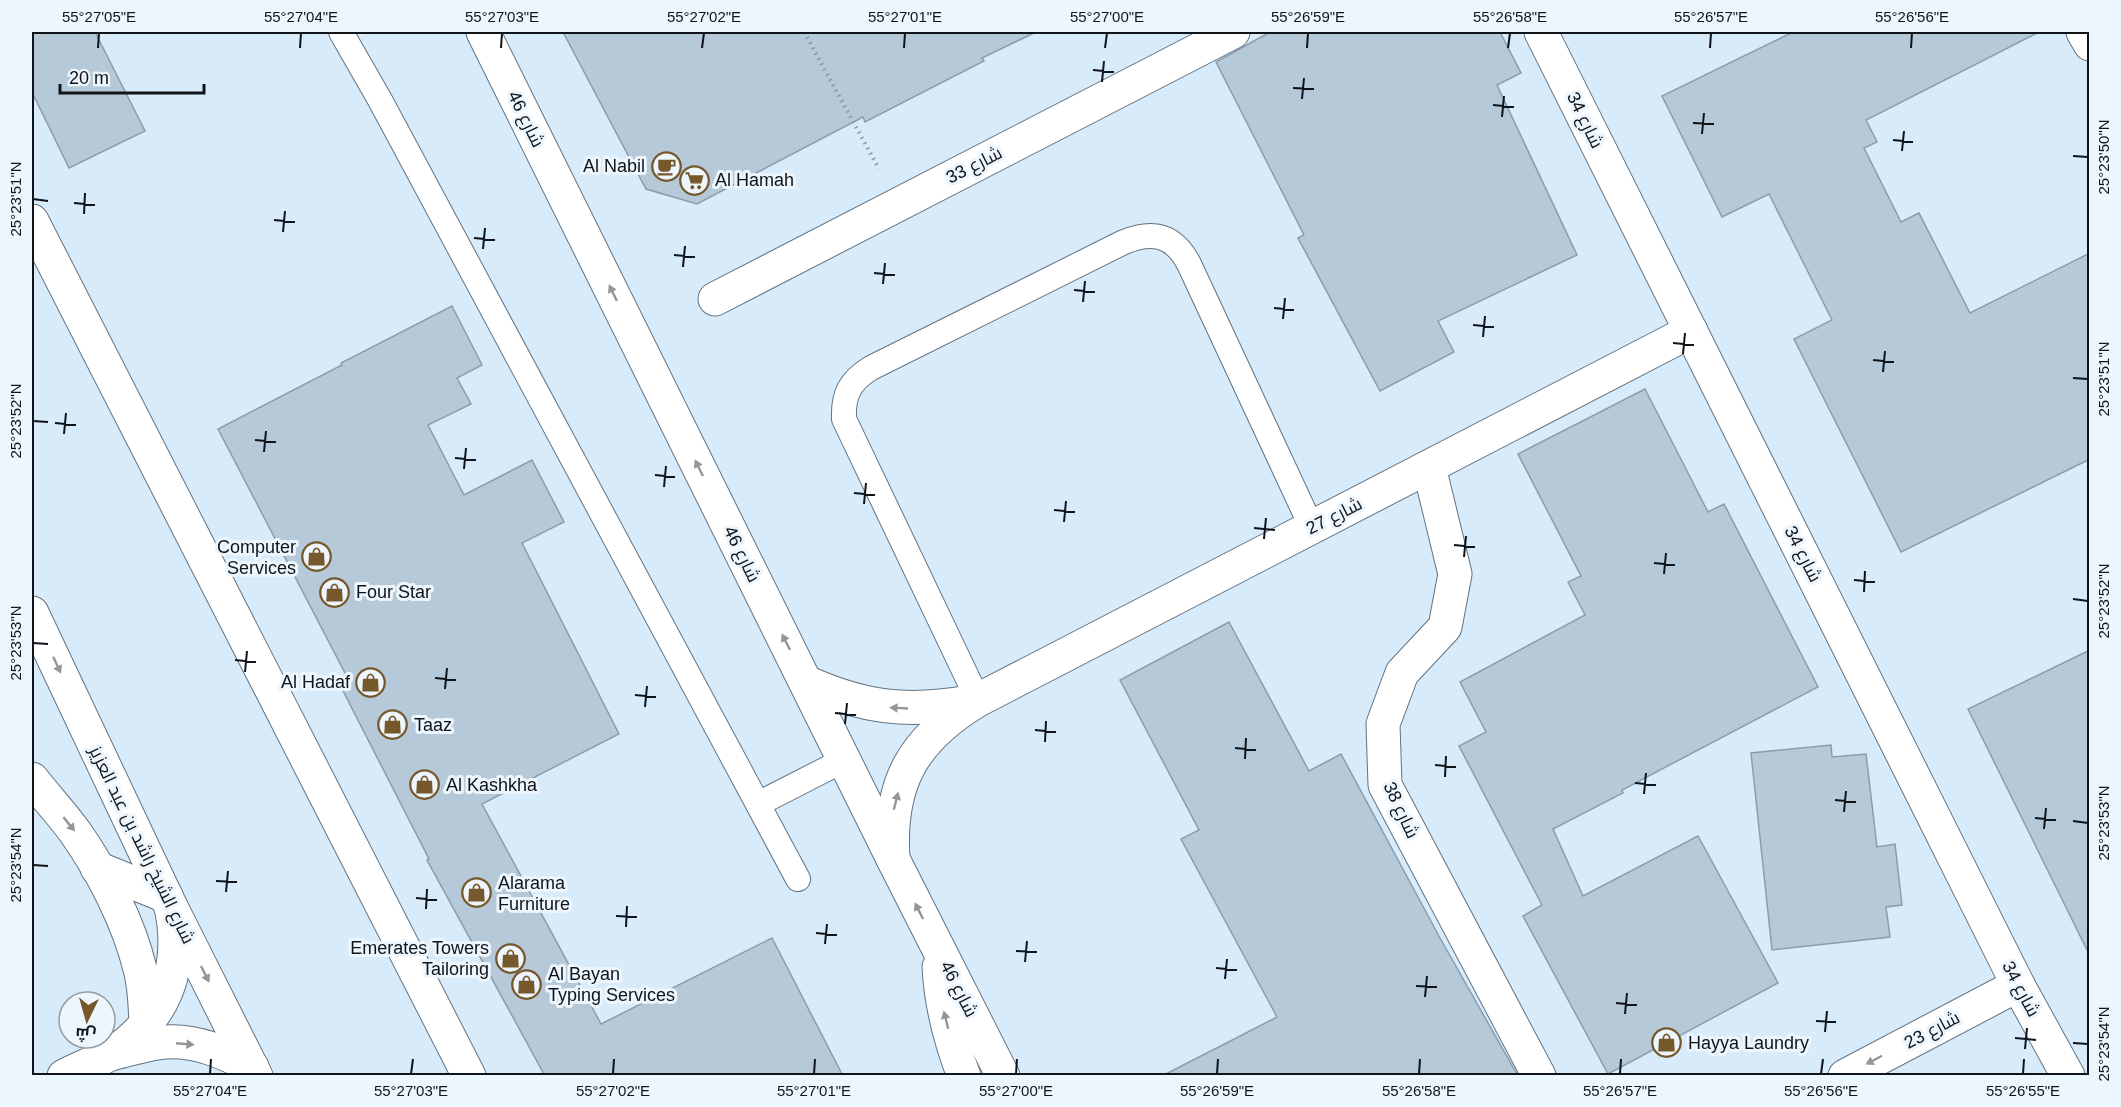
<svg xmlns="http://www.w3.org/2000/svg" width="2121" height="1107" font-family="Helvetica,Cairo,sans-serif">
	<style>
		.building { fill: #b6c9d8; stroke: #8b9cab; stroke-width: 1.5 }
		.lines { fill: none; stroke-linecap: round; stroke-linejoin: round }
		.lane-casing { stroke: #627381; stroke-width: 26 }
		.street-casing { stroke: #627381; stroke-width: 35 }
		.secondary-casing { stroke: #627381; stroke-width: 35 }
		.path { stroke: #8997a3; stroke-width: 4; stroke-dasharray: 1.5 4.5; stroke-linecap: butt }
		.lane { stroke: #fff; stroke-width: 24 }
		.street { stroke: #fff; stroke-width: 33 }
		.secondary { stroke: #fff; stroke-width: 33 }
		.oneway { fill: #939598 }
		.ticks { fill: none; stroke: #0e1419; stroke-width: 2 }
		.labels { text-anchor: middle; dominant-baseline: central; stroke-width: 6; stroke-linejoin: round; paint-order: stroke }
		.street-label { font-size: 18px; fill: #0e1419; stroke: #eef6fd }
		.poi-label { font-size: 18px; fill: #0e1419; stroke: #eef6fd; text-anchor: start }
		.neatline { fill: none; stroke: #0e1419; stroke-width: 2 }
		.ticks-label { font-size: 15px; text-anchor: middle; fill: #0e1419 }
	</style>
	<rect width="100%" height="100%" fill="#d8ebfb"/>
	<!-- building -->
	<g class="building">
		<path d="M32 32H95L145 131 69 168 32 92Z"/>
		<path d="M563 32H1036L982 58 984 61 865 122 863 117 697 204 646 189Z"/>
		<path d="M1270 32H1500L1521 73 1497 85 1577 255 1438 321 1454 352 1380 391 1298 238 1304 235 1216 62Z"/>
		<path d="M1793 32H2039L1866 120 1877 142 1864 148 1901 222 1919 213 1970 313 2090 253V459L1901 552 1794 339 1832 320 1769 194 1722 217 1662 96Z"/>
		<path d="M452 306 482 365 457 378 471 404 428 425 464 495 532 460 564 522 522 543 619 734 482 804 601 1024 772 938 843 1076H545L427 860 429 859 337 679 346 675 218 429 342 365 341 363Z"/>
		<path d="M1645 389 1708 512 1724 504 1818 687 1622 790 1623 793 1553 829 1583 896 1698 836 1778 983 1608 1074 1523 916 1542 905 1459 746 1486 732 1460 682 1585 615 1568 582 1581 576 1518 454Z"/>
		<path d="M1229 622 1309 771 1341 754 1440 938 1518 1076H1162L1277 1017 1181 839 1199 830 1120 680Z"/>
		<path d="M2090 650V956L1968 709Z"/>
		<path d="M1831 745 1832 757 1866 754 1877 847 1895 844 1902 905 1886 907 1890 937 1772 950 1751 753Z"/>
	</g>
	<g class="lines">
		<defs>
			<g id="lane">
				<path d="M341 32 380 100 798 879"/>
				<path d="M978 700 844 419C843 394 850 381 871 368L1124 242C1153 230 1174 235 1189 264L1312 528"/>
				<path d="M758 804 844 760"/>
			</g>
			<g id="street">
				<path d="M1541 32 2018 985"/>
				<path d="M32 221 469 1076"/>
				<path d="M715 299 1233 32"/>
				<path d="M1429 467 1455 574 1445 627 1402 673 1383 724 1385 785 1539 1076"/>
				<path d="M806 682C864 708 907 713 970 702"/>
				<path d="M32 779C46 797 62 814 75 832 102 870 129 923 140 969 145 987 145 1005 146 1024"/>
				<path d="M893 859C888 783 913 739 978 700L1691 331"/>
				<path d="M115 1053C131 1049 149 1043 166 1042 197 1040 226 1053 252 1067"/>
				<path d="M64 1076C85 1065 111 1057 129 1041 171 1005 182 959 171 907"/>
			</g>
			<g id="secondary">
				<path d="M483 32 893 859 1003 1076"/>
				<path d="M2083 32 2090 44"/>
				<path d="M32 613 170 905 256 1076"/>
				<path d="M97 868 166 896"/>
				<path d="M939 967C941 1005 950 1040 964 1076"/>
				<path d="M1845 1076 2018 985 2068 1076"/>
			</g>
		</defs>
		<!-- lane casing -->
		<use href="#lane" class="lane-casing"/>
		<!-- street casing -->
		<use href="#street" class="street-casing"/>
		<!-- secondary casing -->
		<use href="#secondary" class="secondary-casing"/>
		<!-- path -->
		<path class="path" d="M804 32 879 169"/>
		<!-- lane -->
		<use href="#lane" class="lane"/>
		<!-- street -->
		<use href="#street" class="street"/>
		<!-- secondary -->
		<use href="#secondary" class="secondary"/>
	</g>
	<!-- one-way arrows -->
	<defs><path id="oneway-solid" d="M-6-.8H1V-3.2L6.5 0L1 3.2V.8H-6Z" transform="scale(1.5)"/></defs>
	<g class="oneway">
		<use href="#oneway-solid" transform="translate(613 293) rotate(-116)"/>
		<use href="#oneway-solid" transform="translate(699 468) rotate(-116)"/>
		<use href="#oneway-solid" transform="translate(786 642) rotate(-117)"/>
		<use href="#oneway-solid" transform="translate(57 665) rotate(65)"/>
		<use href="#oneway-solid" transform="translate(899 708) rotate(-177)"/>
		<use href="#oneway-solid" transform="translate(896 801) rotate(-76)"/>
		<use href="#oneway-solid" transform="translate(69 824) rotate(51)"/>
		<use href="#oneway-solid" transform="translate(919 911) rotate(-117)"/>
		<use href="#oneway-solid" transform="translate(205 974) rotate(63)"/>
		<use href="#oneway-solid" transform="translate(946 1020) rotate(-104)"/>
		<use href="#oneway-solid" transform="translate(185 1044) rotate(5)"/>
		<use href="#oneway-solid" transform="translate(1874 1060) rotate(152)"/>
	</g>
	<!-- ticks -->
	<path class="ticks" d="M98 48 99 33M300 48 301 33M501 48 502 33M702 48 704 33M904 48 905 33M1105 48 1107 33M1307 48 1308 33M1508 48 1510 33M1710 48 1711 33M1911 48 1912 33M1093 70 1114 72M1102 82 1104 61M1293 88 1314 89M1302 99 1304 78M1493 105 1514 107M1502 117 1504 96M1693 123 1714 124M1702 134 1704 113M1893 140 1913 142M1902 151 1904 131M2073 156 2088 157M33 199 48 201M74 203 95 205M84 214 85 193M274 220 295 222M283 232 285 211M474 238 495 240M483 249 485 228M674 255 695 257M683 267 685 246M874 273 895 275M883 284 885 263M1074 290 1095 292M1083 302 1085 281M1274 308 1294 310M1283 319 1285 298M1473 325 1494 327M1483 337 1485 316M1673 343 1694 345M1683 354 1685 333M1873 360 1894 362M1883 372 1885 351M2073 378 2088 379M33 421 48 422M55 423 76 425M64 434 66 413M255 440 276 442M264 452 266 431M455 458 476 460M464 469 466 448M655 475 675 477M664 487 666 466M854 493 875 495M864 504 866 483M1054 510 1075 512M1064 522 1066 501M1254 528 1275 530M1264 539 1266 518M1454 545 1475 547M1464 557 1466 536M1654 563 1675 565M1664 574 1666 553M1854 580 1875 582M1864 592 1865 571M2073 599 2088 601M33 643 48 644M235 660 256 662M245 672 247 651M435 678 456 680M445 689 447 668M635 695 656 697M645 707 647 686M835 713 856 715M845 724 847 703M1035 730 1056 732M1045 742 1046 721M1235 748 1256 750M1245 759 1246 738M1435 765 1456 767M1445 777 1446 756M1635 783 1656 785M1644 794 1646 773M1835 800 1856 802M1844 812 1846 791M2035 818 2056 820M2073 821 2088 823M2044 829 2046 808M33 865 48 866M216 881 237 882M226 892 228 871M416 898 437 900M426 909 427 889M616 916 637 917M626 927 627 906M816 933 837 935M825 944 827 924M1016 951 1037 952M1025 962 1027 941M1216 968 1237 970M1225 979 1227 959M1416 986 1437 987M1425 997 1427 976M1616 1003 1637 1005M1625 1014 1627 993M1816 1021 1836 1022M1825 1032 1827 1011M2015 1038 2036 1040M2073 1043 2088 1044M2025 1049 2027 1028M210 1074 211 1059M411 1074 413 1059M613 1074 614 1059M814 1074 815 1059M1016 1074 1017 1059M1217 1074 1218 1059M1419 1074 1420 1059M1620 1074 1621 1059M1821 1074 1823 1059M2023 1074 2024 1059"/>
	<!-- icons -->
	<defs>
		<symbol id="cafe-ring" viewBox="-11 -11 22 22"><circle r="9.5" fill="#eef6fd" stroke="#76582c" stroke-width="1.5"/><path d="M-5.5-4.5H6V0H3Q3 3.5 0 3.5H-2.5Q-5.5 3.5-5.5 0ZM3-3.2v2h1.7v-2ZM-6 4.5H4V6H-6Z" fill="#76582c"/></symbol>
		<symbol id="supermarket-ring" viewBox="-11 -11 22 22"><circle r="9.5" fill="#eef6fd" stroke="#76582c" stroke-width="1.5"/><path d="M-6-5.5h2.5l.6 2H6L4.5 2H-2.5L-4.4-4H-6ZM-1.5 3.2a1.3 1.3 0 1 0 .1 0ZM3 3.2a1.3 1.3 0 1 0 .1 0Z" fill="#76582c"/></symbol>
		<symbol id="shop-ring" viewBox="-11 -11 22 22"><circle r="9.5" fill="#eef6fd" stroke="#76582c" stroke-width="1.5"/><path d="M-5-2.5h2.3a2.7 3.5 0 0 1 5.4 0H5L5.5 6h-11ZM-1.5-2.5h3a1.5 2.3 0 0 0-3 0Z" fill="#76582c"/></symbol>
	</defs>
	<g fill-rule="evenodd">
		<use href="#cafe-ring" x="650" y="150" width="33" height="33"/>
		<use href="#supermarket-ring" x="678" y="164" width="33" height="33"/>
		<use href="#shop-ring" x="300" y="540" width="33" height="33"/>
		<use href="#shop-ring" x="318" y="576" width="33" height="33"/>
		<use href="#shop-ring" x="354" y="666" width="33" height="33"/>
		<use href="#shop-ring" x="376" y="708" width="33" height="33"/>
		<use href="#shop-ring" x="408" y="768" width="33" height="33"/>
		<use href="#shop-ring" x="460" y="876" width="33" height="33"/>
		<use href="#shop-ring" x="494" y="942" width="33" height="33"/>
		<use href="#shop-ring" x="510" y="968" width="33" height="33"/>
		<use href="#shop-ring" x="1650" y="1026" width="33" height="33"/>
	</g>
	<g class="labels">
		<!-- street labels -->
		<g class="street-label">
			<text transform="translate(526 119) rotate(64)">شارع 46</text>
			<text transform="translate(1585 120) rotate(64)">شارع 34</text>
			<text transform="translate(974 165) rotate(-27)">شارع 33</text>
			<text transform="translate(1334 516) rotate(-27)">شارع 27</text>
			<text transform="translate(742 554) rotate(64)">شارع 46</text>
			<text transform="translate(1803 554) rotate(63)">شارع 34</text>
			<text transform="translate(1401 810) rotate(65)">شارع 38</text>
			<text transform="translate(142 845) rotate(64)">شارع الشيخ راشد بن عبد العزيز</text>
			<text transform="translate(959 989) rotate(63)">شارع 46</text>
			<text transform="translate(2021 989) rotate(62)">شارع 34</text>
			<text transform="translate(1932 1030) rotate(-28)">شارع 23</text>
		</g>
		<!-- poi labels -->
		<g class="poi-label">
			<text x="645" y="166" text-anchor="end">Al Nabil</text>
			<text x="715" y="180">Al Hamah</text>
			<text x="296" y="547" text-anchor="end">Computer<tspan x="296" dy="21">Services</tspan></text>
			<text x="356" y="592">Four Star</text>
			<text x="350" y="682" text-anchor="end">Al Hadaf</text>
			<text x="414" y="725">Taaz</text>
			<text x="446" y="785">Al Kashkha</text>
			<text x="498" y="883">Alarama<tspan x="498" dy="21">Furniture</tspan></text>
			<text x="489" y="948" text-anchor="end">Emerates Towers<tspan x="489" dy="21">Tailoring</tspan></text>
			<text x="548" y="974">Al Bayan<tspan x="548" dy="21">Typing Services</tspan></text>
			<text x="1688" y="1043">Hayya Laundry</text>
		</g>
	</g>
	<!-- border -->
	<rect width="2121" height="1107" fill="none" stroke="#eef6fd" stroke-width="66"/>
	<!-- north arrow -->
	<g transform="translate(87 1020) rotate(185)"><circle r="28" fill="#eef6fd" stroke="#949ca2" stroke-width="1.5"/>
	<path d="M0-4.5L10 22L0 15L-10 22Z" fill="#76582c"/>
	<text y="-9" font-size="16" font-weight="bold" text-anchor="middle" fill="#0e1419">ش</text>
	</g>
	<!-- scale -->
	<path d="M60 84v9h144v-9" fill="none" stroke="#0e1419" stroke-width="3"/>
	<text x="69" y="84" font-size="18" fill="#0e1419" stroke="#eef6fd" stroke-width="4.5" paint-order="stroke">20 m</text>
	<rect x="33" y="33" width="2055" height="1041" class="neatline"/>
	<g class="ticks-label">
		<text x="99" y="22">55°27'05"E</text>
		<text x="301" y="22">55°27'04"E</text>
		<text x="502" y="22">55°27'03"E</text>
		<text x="704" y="22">55°27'02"E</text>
		<text x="905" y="22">55°27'01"E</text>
		<text x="1107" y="22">55°27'00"E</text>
		<text x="1308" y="22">55°26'59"E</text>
		<text x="1510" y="22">55°26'58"E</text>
		<text x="1711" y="22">55°26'57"E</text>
		<text x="1912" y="22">55°26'56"E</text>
		<text transform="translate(2104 157) rotate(-90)" y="5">25°23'50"N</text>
		<text transform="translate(16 199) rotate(-90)" y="5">25°23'51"N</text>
		<text transform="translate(2104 379) rotate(-90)" y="5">25°23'51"N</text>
		<text transform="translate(16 421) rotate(-90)" y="5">25°23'52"N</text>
		<text transform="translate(2104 601) rotate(-90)" y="5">25°23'52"N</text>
		<text transform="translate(16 643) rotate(-90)" y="5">25°23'53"N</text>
		<text transform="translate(2104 823) rotate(-90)" y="5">25°23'53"N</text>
		<text transform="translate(16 865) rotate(-90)" y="5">25°23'54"N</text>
		<text transform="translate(2104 1044) rotate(-90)" y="5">25°23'54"N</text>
		<text x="210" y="1096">55°27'04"E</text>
		<text x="411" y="1096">55°27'03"E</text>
		<text x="613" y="1096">55°27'02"E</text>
		<text x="814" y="1096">55°27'01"E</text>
		<text x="1016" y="1096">55°27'00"E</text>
		<text x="1217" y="1096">55°26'59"E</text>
		<text x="1419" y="1096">55°26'58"E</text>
		<text x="1620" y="1096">55°26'57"E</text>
		<text x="1821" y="1096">55°26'56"E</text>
		<text x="2023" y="1096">55°26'55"E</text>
	</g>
</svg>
